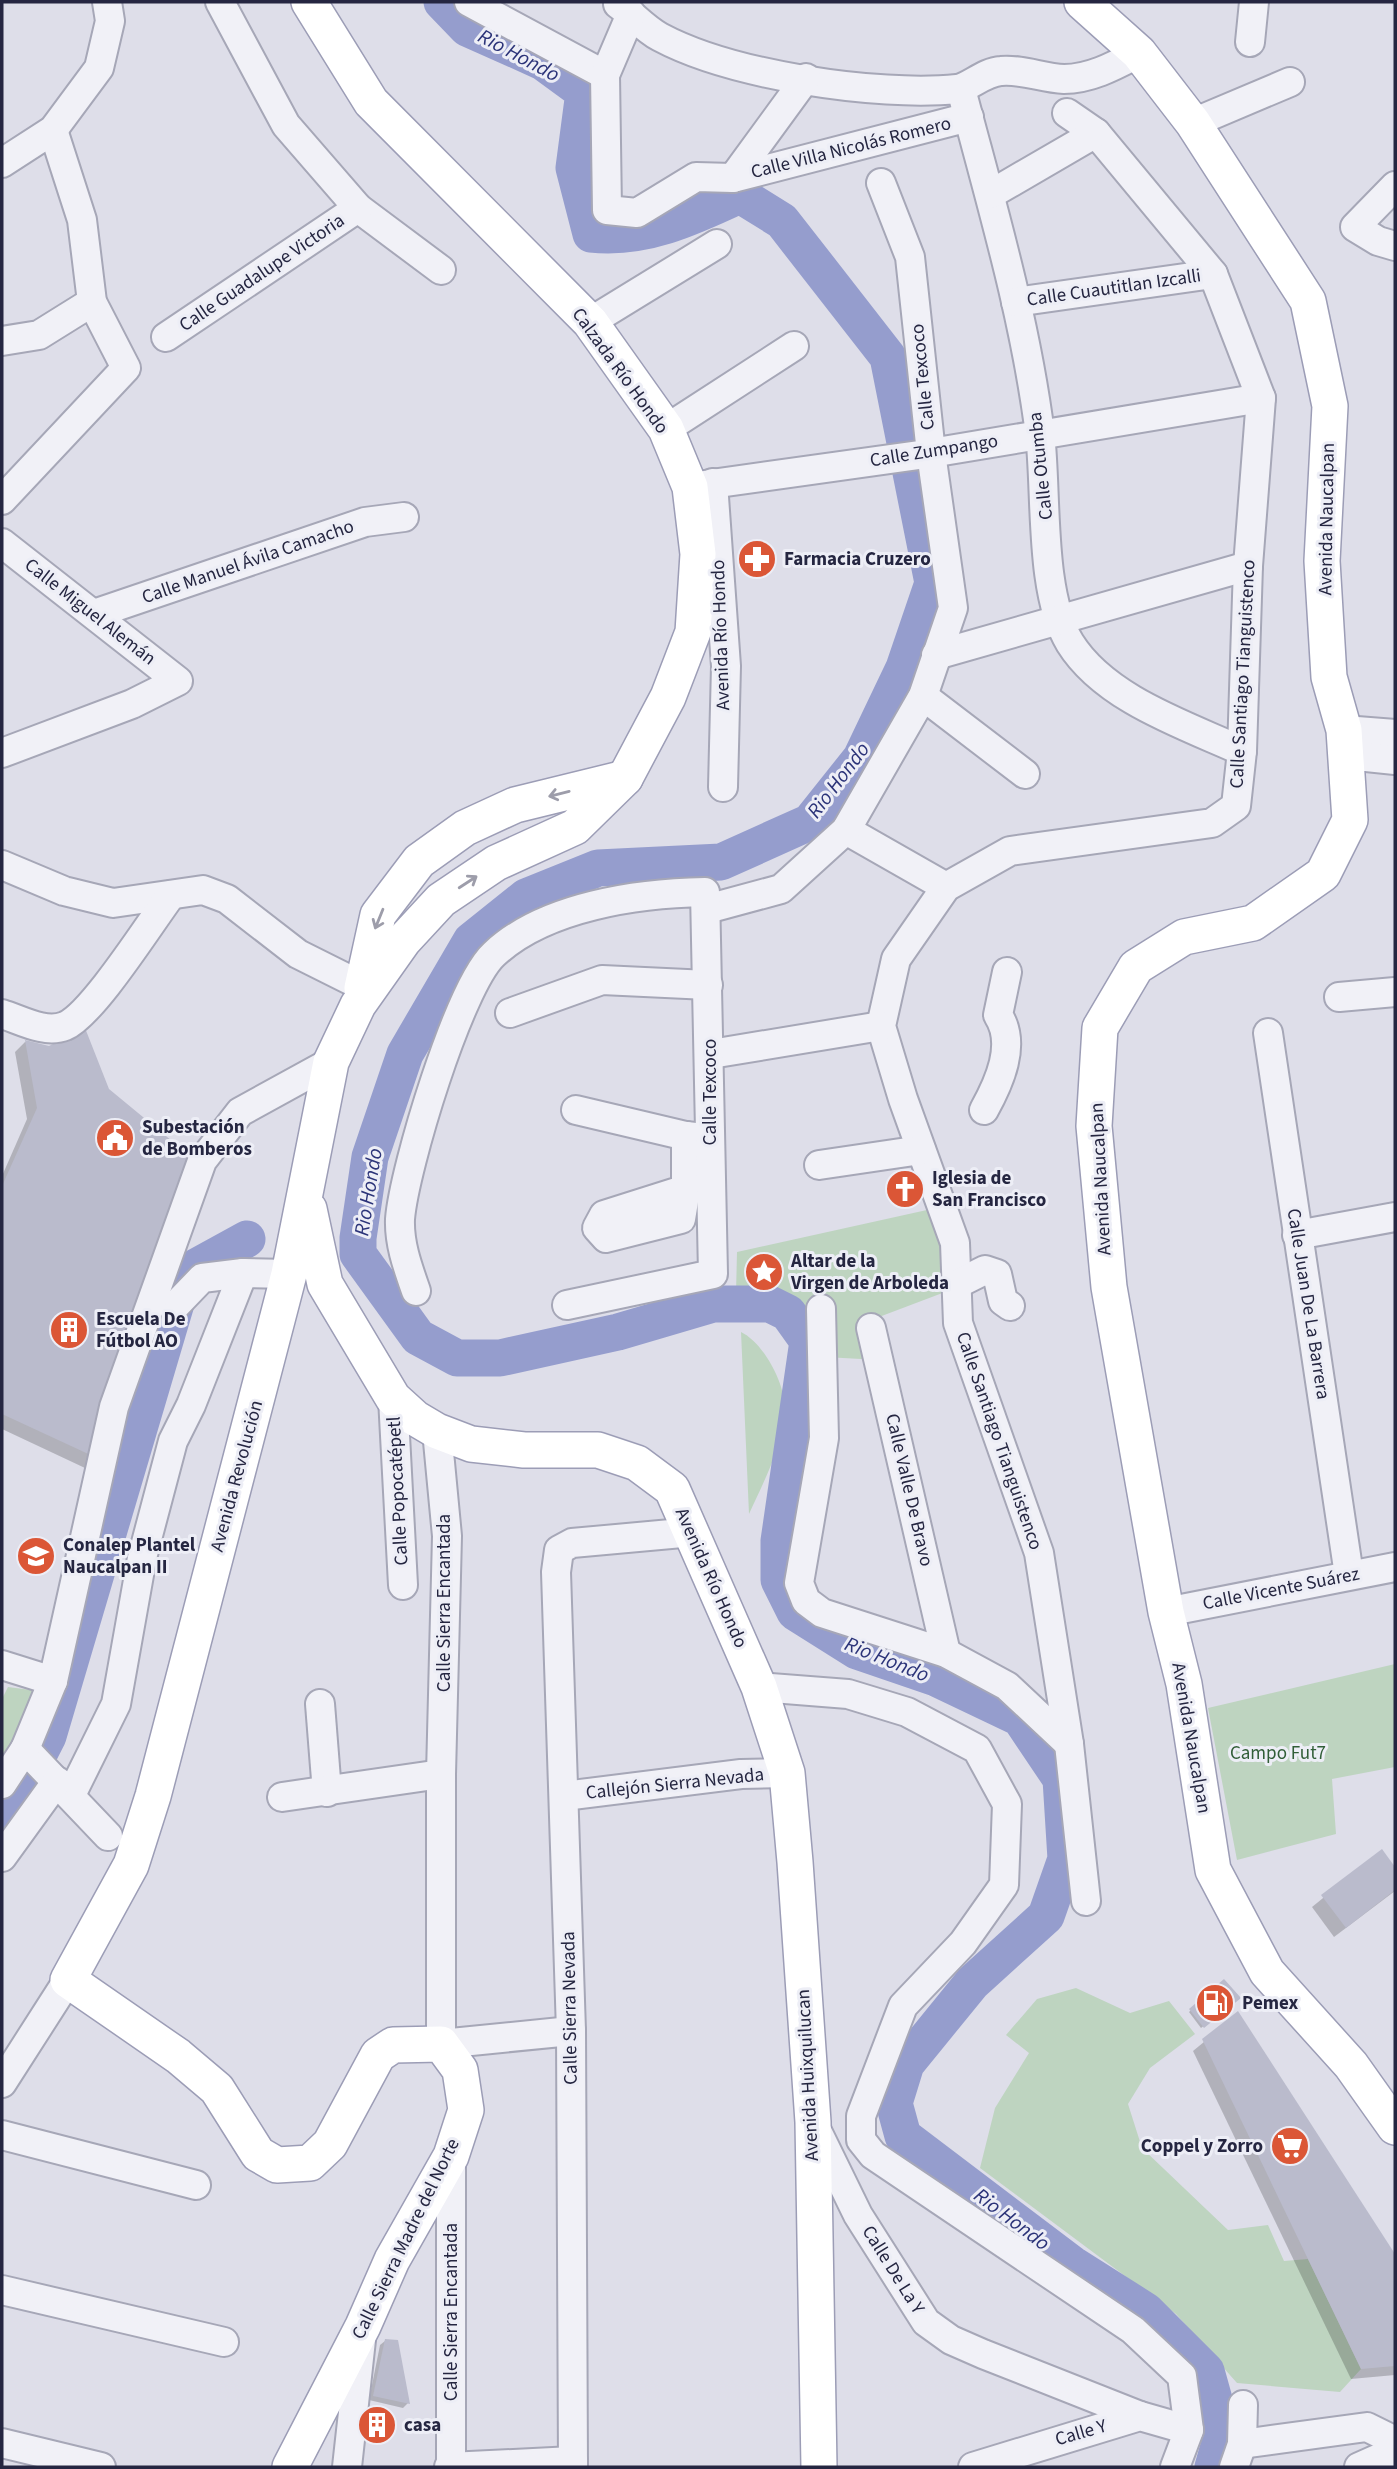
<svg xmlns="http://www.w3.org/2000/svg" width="1397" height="2469" font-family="'Source Sans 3',sans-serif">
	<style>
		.green { fill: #bed4c0 }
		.shadow { fill: #0003 }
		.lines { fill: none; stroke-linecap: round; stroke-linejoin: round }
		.river { stroke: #959dcd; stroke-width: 37 }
		.building { fill: #babbcc }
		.minor-casing { stroke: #a6a7b7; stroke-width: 32 }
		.major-casing { stroke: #9c9db6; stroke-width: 38 }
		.minor { stroke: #f1f1f7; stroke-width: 28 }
		.major { stroke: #fff; stroke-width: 35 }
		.oneway { stroke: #9d9daa }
		.labels { text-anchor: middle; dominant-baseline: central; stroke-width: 6; stroke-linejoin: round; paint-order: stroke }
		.street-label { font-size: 19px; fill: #252641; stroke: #edeef6 }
		.poi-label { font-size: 19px; font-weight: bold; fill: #252641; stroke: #edeef6; text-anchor: start }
		.park-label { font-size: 19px; fill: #315e38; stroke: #edeef6 }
		.water-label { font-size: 21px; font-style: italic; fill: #2c3479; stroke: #edeef6 }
	</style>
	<rect width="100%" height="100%" fill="#dedee9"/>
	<!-- green -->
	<g class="green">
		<path d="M954 1204 953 1289 879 1317V1360L825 1357V1332L802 1310 770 1292 736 1294 737 1252Z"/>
		<path d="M741 1332C764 1343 786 1385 785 1411 784 1444 762 1485 749 1514Z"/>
		<path d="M1395 1664V1767L1332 1779 1336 1834 1237 1860 1208 1708Z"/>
		<path d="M8 1687 39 1691 2 1765V1699Z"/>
		<path d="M1076 1988 1130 2013 1169 2001 1195 2034 1150 2068 1128 2104 1142 2148 1228 2230 1268 2225 1284 2261 1308 2259 1361 2369 1340 2392 1237 2383 1176 2314 980 2168 995 2108 1029 2053 1006 2035 1037 1999Z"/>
	</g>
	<!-- shadow -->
	<g class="shadow">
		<path d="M25 1042 49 1048 95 1457 85 1468 2 1429V1176L27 1119 15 1052Z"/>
		<path d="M1381 1851 1395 1870V1891L1334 1937 1312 1907Z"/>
		<path d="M1223 1982 1239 1997 1201 2028 1189 2012Z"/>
		<path d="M1238 2014 1395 2257V2375L1351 2379 1193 2051Z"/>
		<path d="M385 2341 408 2403 403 2408 369 2400 380 2345Z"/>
		<path d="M370 2415 383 2436 378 2441H365V2420Z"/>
	</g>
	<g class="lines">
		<!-- river -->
		<g class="river">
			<path d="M442 2 467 28 543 62 584 92 574 168 591 234C645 240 693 217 740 195L782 221 888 357 933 583 904 668 861 758 810 822 721 862 598 868 526 897 471 941 405 1054 370 1157 358 1238V1254L418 1337 457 1358H500L618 1332 713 1304H770L788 1313 808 1341 779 1541V1580L795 1612 857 1651 936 1678 1020 1718 1061 1779 1066 1859 1046 1916 972 1983 906 2064 894 2103 903 2136 1072 2264 1146 2311 1206 2371 1223 2432 1213 2467"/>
			<path d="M2 1815 19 1793 48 1736 185 1273 247 1239"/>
		</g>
	</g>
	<!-- building -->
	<g class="building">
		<path d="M85 1028 109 1089 189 1155 97 1458 2 1414V1186L37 1108 25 1040 49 1046Z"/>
		<path d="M1382 1849 1395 1867V1890L1346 1928 1321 1895Z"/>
		<path d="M1224 1979 1241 1998 1204 2028 1189 2009Z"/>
		<path d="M1238 2011 1395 2254V2366L1361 2369 1202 2039Z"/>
		<path d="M385 2339 398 2340 410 2404 373 2396Z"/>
		<path d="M369 2413H383L385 2436 369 2437Z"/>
	</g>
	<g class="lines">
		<defs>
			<g id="minor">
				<path d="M220 2 286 125 358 208 441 270"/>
				<path d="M469 2 605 75"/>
				<path d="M618 4C632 14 645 29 660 37 731 75 877 97 957 89 970 87 984 72 1001 71 1023 69 1042 78 1064 79 1091 79 1116 65 1139 53"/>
				<path d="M631 14 605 75 607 210 637 213 696 177 733 178 969 117"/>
				<path d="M1250 42 1254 2"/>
				<path d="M961 89C991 203 1025 316 1040 434 1047 493 1039 593 1070 643 1105 699 1185 725 1242 751"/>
				<path d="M1067 113 1096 133 1213 274 1261 398 1248 566 1242 751 1236 806 1212 823 1010 851 946 887 896 959 881 1026 903 1099 955 1243 958 1323 1039 1553 1069 1744 1086 1901"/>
				<path d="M1193 123 1290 82"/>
				<path d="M2 163 53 130 99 68 110 21 107 2"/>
				<path d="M733 178 806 78"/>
				<path d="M1395 186 1355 227 1378 241 1395 246"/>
				<path d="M991 194 1096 133"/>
				<path d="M1016 302 1213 274"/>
				<path d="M590 322 717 244"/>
				<path d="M166 337 358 208"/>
				<path d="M2 341 39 335 92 302"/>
				<path d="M666 429 794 346"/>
				<path d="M713 483 726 666 723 787"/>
				<path d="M690 487 919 455 1261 398"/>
				<path d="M2 500 126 368 92 302 82 220 53 130"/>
				<path d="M2 543 178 681 132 704 2 753"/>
				<path d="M94 614 365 522 404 517"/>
				<path d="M936 655 1248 566"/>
				<path d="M923 696 1025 774"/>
				<path d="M1344 730 1395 734"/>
				<path d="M1347 755 1395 760"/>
				<path d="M846 830 946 887"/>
				<path d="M2 865 64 891 113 903 203 890 227 899 298 954 362 986"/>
				<path d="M707 909 781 889 846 830 923 696 953 608 931 453 910 257 881 183"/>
				<path d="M1339 997 1395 992"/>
				<path d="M510 1013 602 980 708 985"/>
				<path d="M2 1014C21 1020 45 1034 65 1026 93 1014 150 923 171 895"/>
				<path d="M1268 1033 1349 1575"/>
				<path d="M711 1054 881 1026"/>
				<path d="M576 1110 686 1136 704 1138"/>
				<path d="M984 1110C999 1083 1017 1044 998 1015L1007 972"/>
				<path d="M819 1165 921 1150"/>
				<path d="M686 1189 604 1215 597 1228 606 1238 681 1219 686 1189V1136"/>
				<path d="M1297 1235 1395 1217"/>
				<path d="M957 1284 985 1270 997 1274 1003 1301 1010 1306"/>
				<path d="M416 1291C408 1268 399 1244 400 1219 404 1169 459 986 494 954 545 906 639 893 705 892L713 1274 567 1305"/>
				<path d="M176 1305 202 1278 243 1273 289 1274"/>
				<path d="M821 1309 824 1438 799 1583 806 1601 822 1613 946 1653 1007 1686 1069 1744"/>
				<path d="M871 1328 946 1653"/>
				<path d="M393 1398 403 1585"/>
				<path d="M437 1431 447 1536 441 1774V2044L571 2031"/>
				<path d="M1166 1612 1395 1567"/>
				<path d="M2 1665 53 1681"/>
				<path d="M759 1687 848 1694 907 1712 977 1749 1007 1804 1004 1885 963 1943 903 2006 861 2116V2140L873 2155 1133 2330 1182 2376 1189 2430 1175 2467"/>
				<path d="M320 1704 327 1792"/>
				<path d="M25 1749 108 1836"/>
				<path d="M2 1784 25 1749 53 1681 114 1407 202 1161 240 1112 331 1062"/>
				<path d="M71 1795 116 1704 142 1558 173 1441 191 1405 243 1273"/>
				<path d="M564 1796 741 1774 787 1773"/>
				<path d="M282 1797 441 1774"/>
				<path d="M2 1857 57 1781"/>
				<path d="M2 2083 68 1980"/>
				<path d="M815 2127 858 2215 926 2322 951 2340 983 2354 1140 2416"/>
				<path d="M2 2135 196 2185"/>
				<path d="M451 2156V2467"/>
				<path d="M2 2290 224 2342"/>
				<path d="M2 2443 101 2467"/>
				<path d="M1242 2444 1367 2427 1395 2441"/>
				<path d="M347 2467 361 2340"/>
				<path d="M449 2467 573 2461"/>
				<path d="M573 2467 571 2031 556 1572 559 1550 572 1543 693 1532"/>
				<path d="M973 2467 1140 2416 1189 2430"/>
				<path d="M1234 2467 1242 2444 1243 2405"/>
				<path d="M1359 2467 1395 2451"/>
			</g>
			<g id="major">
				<path d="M1082 2 1139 53 1193 123 1308 301 1330 406 1322 561 1329 677 1344 730 1350 820 1323 874 1253 923 1184 937 1136 967 1100 1028 1094 1126 1109 1287 1166 1612 1184 1684 1213 1870 1267 1972 1351 2065 1395 2127"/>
				<path d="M362 988 378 915 419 861 465 828 515 805 625 778"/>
				<path d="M309 1209 325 1284 393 1398 415 1418 437 1431 471 1444 524 1450H598L637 1463 672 1489 759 1687 787 1773 795 1862 813 2122 819 2467"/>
				<path d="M290 2467 363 2326 392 2260 451 2156 466 2110 460 2070 441 2044 393 2045 378 2055 330 2144 310 2163 277 2165 258 2154 217 2089 178 2056 68 1980 131 1865 153 1796 289 1274 331 1062 358 1005 404 940 441 900 496 863 575 827 625 778 668 697 693 632 698 554 690 487 666 429 590 322 371 102 309 2"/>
			</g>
		</defs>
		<!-- minor casing -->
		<use href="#minor" class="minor-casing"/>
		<!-- major casing -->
		<use href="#major" class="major-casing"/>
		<!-- minor -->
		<use href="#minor" class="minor"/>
		<!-- major -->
		<use href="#major" class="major"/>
	</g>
	<!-- one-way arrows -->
	<defs><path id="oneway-shaft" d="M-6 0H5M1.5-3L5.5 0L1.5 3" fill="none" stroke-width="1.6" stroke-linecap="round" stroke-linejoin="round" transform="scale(1.75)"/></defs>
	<g class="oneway">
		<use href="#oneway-shaft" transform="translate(559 794) rotate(166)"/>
		<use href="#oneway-shaft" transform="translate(468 882) rotate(-33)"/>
		<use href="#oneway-shaft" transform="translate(379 919) rotate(112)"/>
	</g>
	<!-- icons -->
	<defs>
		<symbol id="pharmacy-disc" viewBox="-11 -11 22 22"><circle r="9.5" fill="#db5636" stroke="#edeef6"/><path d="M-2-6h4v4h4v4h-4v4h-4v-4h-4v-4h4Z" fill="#fff"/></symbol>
		<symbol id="civic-disc" viewBox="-11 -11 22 22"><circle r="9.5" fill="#db5636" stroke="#edeef6"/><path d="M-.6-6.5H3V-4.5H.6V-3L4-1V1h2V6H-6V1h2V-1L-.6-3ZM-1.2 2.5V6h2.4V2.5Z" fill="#fff"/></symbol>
		<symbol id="church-disc" viewBox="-11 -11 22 22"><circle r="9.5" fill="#db5636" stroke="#edeef6"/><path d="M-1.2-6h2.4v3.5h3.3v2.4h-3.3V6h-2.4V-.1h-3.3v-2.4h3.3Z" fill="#fff"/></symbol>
		<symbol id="sight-disc" viewBox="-11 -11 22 22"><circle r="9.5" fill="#db5636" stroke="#edeef6"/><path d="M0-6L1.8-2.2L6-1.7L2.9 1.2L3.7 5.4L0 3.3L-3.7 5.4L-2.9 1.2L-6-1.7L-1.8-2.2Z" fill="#fff"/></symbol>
		<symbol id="building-disc" viewBox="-11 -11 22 22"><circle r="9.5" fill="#db5636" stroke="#edeef6"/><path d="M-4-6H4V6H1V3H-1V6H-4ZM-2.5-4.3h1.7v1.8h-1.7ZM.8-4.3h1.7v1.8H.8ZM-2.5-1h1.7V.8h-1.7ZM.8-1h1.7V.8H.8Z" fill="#fff"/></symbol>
		<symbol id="school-disc" viewBox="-11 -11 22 22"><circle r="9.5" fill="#db5636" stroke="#edeef6"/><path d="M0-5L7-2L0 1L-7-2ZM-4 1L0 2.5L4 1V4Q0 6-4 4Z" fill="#fff"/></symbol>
		<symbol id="fuel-disc" viewBox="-11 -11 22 22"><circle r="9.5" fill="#db5636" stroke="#edeef6"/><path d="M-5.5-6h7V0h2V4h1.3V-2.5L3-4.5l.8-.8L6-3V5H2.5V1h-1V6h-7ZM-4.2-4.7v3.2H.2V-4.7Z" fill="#fff"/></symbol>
		<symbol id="supermarket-disc" viewBox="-11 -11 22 22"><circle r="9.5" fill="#db5636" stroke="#edeef6"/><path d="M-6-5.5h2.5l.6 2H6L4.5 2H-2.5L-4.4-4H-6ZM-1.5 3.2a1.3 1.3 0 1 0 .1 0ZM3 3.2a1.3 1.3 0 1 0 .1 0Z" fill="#fff"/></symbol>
	</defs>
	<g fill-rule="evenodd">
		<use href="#pharmacy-disc" x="735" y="537" width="44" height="44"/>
		<use href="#civic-disc" x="93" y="1116" width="44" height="44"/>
		<use href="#church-disc" x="883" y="1167" width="44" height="44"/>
		<use href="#sight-disc" x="742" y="1250" width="44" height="44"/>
		<use href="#building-disc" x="47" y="1308" width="44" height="44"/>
		<use href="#school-disc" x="14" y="1534" width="44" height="44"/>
		<use href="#fuel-disc" x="1193" y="1981" width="44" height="44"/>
		<use href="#supermarket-disc" x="1268" y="2124" width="44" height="44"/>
		<use href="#building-disc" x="355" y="2403" width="44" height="44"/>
	</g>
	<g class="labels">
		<!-- street labels -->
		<g class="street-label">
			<text transform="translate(851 148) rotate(-14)">Calle Villa Nicolás Romero</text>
			<text transform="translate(262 273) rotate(-34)">Calle Guadalupe Victoria</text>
			<text transform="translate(1114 288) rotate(-8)">Calle Cuautitlan Izcalli</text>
			<text transform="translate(620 371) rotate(54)">Calzada Río Hondo</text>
			<text transform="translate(923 377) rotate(-96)">Calle Texcoco</text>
			<text transform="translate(934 451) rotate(-9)">Calle Zumpango</text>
			<text transform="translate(1041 466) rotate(-96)">Calle Otumba</text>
			<text transform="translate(1327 519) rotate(-89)">Avenida Naucalpan</text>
			<text transform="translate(248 562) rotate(-19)">Calle Manuel Ávila Camacho</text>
			<text transform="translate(90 612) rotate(38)">Calle Miguel Alemán</text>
			<text transform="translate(721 635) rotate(-92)">Avenida Río Hondo</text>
			<text transform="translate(1243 674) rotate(-87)">Calle Santiago Tianguistenco</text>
			<text transform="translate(710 1092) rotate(-90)">Calle Texcoco</text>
			<text transform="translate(1101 1179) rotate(-93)">Avenida Naucalpan</text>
			<text transform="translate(1308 1304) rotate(81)">Calle Juan De La Barrera</text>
			<text transform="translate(999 1441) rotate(71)">Calle Santiago Tianguistenco</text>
			<text transform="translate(237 1476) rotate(-75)">Avenida Revolución</text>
			<text transform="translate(909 1490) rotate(77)">Calle Valle De Bravo</text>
			<text transform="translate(398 1491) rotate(-93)">Calle Popocatépetl</text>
			<text transform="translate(711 1578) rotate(66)">Avenida Río Hondo</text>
			<text transform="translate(1281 1589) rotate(-11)">Calle Vicente Suárez</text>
			<text transform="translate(444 1603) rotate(-90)">Calle Sierra Encantada</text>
			<text transform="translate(1191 1738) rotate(80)">Avenida Naucalpan</text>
			<text transform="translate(675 1784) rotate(-6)">Callejón Sierra Nevada</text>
			<text transform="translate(570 2008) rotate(-91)">Calle Sierra Nevada</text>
			<text transform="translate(808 2075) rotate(-93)">Avenida Huixquilucan</text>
			<text transform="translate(406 2239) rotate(-64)">Calle Sierra Madre del Norte</text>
			<text transform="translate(893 2270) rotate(58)">Calle De La Y</text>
			<text transform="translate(451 2312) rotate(-90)">Calle Sierra Encantada</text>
			<text transform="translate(1081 2433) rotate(-16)">Calle Y</text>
		</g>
		<!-- poi labels -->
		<g class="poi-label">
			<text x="784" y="559">Farmacia Cruzero</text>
			<text x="142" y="1127">Subestación<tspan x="142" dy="22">de Bomberos</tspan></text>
			<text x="932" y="1178">Iglesia de<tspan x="932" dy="22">San Francisco</tspan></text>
			<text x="791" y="1261">Altar de la<tspan x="791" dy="22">Virgen de Arboleda</tspan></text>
			<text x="96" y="1319">Escuela De<tspan x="96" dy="22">Fútbol AO</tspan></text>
			<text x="63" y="1545">Conalep Plantel<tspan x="63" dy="22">Naucalpan II</tspan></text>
			<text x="1242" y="2003">Pemex</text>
			<text x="1263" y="2146" text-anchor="end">Coppel y Zorro</text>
			<text x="404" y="2425">casa</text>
		</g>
		<!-- park labels -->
		<g class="park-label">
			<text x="1278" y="1753">Campo Fut7</text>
		</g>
		<!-- water labels -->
		<g class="water-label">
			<text transform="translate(519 55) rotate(28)">Rio Hondo</text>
			<text transform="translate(838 780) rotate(-53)">Rio Hondo</text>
			<text transform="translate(368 1192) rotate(-81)">Rio Hondo</text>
			<text transform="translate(887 1659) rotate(22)">Rio Hondo</text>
			<text transform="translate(1012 2219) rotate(37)">Rio Hondo</text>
		</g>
	</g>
	<!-- border -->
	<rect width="1397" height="2469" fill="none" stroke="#252641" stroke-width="7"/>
</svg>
